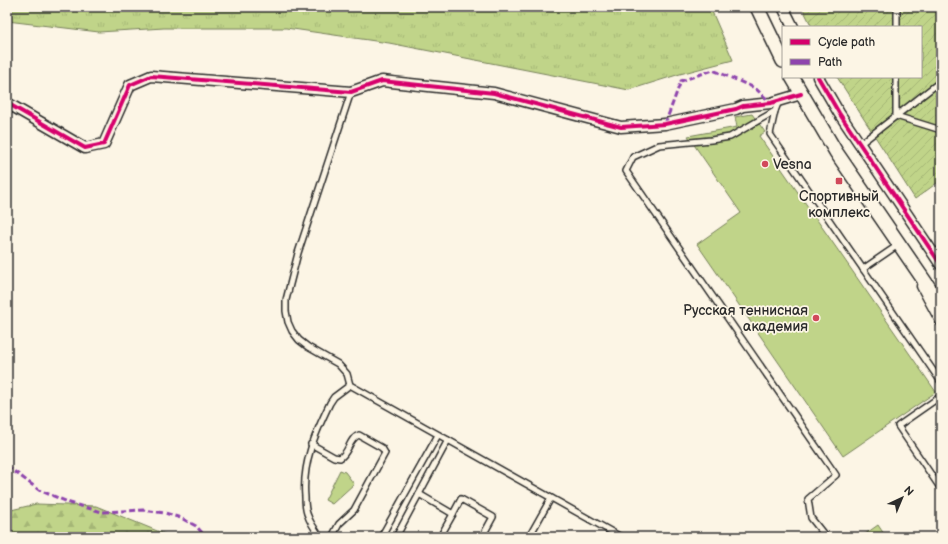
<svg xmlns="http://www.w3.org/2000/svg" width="948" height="544" font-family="'Balsamiq Sans',sans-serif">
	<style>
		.grass { fill: url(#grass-tufts); stroke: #76805a }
		.forest { fill: url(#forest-firs); stroke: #76805a }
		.park { fill: #c0d489; stroke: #76805a }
		.garden { fill: url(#garden-furrows); stroke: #76805a }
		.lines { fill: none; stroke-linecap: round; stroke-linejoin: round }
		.lane-casing { stroke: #2b2b2b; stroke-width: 8 }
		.street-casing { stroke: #2b2b2b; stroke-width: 13 }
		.secondary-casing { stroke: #2b2b2b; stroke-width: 16 }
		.lane { stroke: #fcf5e5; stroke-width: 5 }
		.street { stroke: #fcf5e5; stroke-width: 10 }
		.secondary { stroke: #fcf5e5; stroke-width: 13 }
		.quiet { stroke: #8e44ad; stroke-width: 3; stroke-dasharray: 6 3; stroke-linecap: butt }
		.cycleway-casing { stroke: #fcf5e5; stroke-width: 6 }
		.cycleway { stroke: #d6006c; stroke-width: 4 }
		.poi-dot { fill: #d1495b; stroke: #fcf5e5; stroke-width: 1.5 }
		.labels { text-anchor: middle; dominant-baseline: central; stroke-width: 3.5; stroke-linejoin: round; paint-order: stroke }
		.poi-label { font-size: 14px; fill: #2b2b2b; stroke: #fcf5e5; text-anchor: start }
	</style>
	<defs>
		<pattern id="grass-tufts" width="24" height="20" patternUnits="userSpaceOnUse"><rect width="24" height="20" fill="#c0d489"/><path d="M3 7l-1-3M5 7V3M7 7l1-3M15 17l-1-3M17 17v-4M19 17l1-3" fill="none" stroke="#a5b676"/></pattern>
		<pattern id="forest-firs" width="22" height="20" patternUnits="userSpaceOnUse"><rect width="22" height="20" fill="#c0d489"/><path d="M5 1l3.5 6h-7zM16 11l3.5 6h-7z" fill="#a5b676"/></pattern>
		<pattern id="garden-furrows" width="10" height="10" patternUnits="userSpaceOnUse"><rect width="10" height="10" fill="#c0d489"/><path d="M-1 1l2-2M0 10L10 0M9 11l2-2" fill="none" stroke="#a5b676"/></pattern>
	</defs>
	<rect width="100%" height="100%" fill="#fcf5e5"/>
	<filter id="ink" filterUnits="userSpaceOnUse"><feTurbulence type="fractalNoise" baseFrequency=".025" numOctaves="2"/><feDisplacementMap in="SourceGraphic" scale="8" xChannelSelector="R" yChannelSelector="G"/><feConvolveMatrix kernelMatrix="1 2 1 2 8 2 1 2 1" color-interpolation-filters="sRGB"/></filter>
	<g filter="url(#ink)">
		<!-- grass -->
		<path class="grass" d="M7 7H710L733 60 680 74 629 90 389 43 286 28H164L99 32 7 21Z"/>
		<!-- forest -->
		<path class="forest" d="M36 504 96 506 172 537H7V511Z"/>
		<!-- park -->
		<g class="park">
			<path d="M752 114 765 132 759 136 936 392 843 456 697 244 741 213 688 136 737 127 735 117Z"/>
			<path d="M340 470 345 472 354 484 332 504 325 500Z"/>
			<path d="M878 525 886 537H861Z"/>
		</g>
		<!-- garden -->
		<path class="garden" d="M802 7H941V180L915 199 837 77H921V27H812Z"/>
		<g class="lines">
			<defs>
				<g id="lane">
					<path d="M897 27V7"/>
					<path d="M896 77V116L941 130"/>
					<path d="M351 92 298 253 286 300V311L288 322 292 331 299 340 308 347 338 364 347 374 350 385 621 537"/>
					<path d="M779 101 775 111 730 137 711 140 659 145 633 157 626 171 836 475 808 499 811 518 826 537"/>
					<path d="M775 111 770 134 941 382"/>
					<path d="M860 144 941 81"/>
					<path d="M933 253 941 249"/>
					<path d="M863 269 898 245"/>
					<path d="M941 396 898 426 941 489"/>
					<path d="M311 444 334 457 340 458C349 453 349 438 359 435L382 448 385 453 354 510 339 524 332 537"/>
					<path d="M419 494 453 514 440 537"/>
					<path d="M453 514 461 499 493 517 482 537"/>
					<path d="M320 537C316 530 310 523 308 516 305 510 305 503 305 497 302 463 315 434 330 403L334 397 350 385"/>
					<path d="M381 537 438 435"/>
					<path d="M396 537 448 440"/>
					<path d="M529 537 551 498"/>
				</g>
				<g id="street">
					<path d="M783 7 793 27"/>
					<path d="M818 77 839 113 941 265"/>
					<path d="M7 103 85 148 104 144 130 85 151 76 351 92 382 81 494 93 621 127 665 124 736 109 743 106 771 103 801 94"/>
					<path d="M922 286 941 321"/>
				</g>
				<g id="secondary">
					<path d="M757 7 783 61"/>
					<path d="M792 77 836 152 941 305"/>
				</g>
			</defs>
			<!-- lane casing -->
			<use href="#lane" class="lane-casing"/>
			<!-- street casing -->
			<use href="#street" class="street-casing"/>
			<!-- secondary casing -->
			<use href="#secondary" class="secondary-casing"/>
			<!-- lane -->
			<use href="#lane" class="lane"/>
			<!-- street -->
			<use href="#street" class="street"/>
			<!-- secondary -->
			<use href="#secondary" class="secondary"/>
			<!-- quiet -->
			<g class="quiet">
				<path d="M665 124 681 81 713 70 755 88 771 103"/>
				<path d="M7 466 39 490 70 503 102 512 143 510 165 513 181 518 196 526 206 537"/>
			</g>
			<defs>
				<g id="cycleway">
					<path d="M818 77 839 113 941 265"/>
					<path d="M7 103 85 148 104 144 130 85 151 76 351 92 382 81 494 93 621 127 665 124 736 109 743 106 771 103 801 94"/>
				</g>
			</defs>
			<!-- cycleway casing -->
			<use href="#cycleway" class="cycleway-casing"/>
			<!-- cycleway -->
			<use href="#cycleway" class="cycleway"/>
		</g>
	</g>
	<!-- markers -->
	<g class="poi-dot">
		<circle cx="765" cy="164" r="4"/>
		<rect x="835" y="177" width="8" height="8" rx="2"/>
		<circle cx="816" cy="318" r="4"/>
	</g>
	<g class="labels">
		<!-- poi labels -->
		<g class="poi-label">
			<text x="773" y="164">Vesna</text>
			<text x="839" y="196" text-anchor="middle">Спортивный<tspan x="839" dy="16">комплекс</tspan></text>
			<text x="808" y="310" text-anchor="end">Русская теннисная<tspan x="808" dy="16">академия</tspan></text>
		</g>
	</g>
	<!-- margin -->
	<rect width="948" height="544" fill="none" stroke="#fcf5e5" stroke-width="24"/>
	<rect x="12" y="12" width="924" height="520" fill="none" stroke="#2b2b2b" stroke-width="1.5" filter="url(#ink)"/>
	<!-- legend -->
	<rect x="782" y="26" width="140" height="52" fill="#fcf5e5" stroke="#a8a49b"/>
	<rect x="790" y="39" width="20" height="6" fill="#d6006c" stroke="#a8a49b"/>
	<text x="818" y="46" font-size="12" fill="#2b2b2b">Cycle path</text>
	<rect x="790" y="59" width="20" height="6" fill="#8e44ad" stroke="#a8a49b"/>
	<text x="818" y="66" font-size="12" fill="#2b2b2b">Path</text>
	<!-- north arrow -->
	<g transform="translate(902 498) rotate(44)" stroke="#fcf5e5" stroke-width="3" paint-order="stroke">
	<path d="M0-3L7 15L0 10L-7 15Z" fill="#2b2b2b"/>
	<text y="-6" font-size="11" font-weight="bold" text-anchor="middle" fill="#2b2b2b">N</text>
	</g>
</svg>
